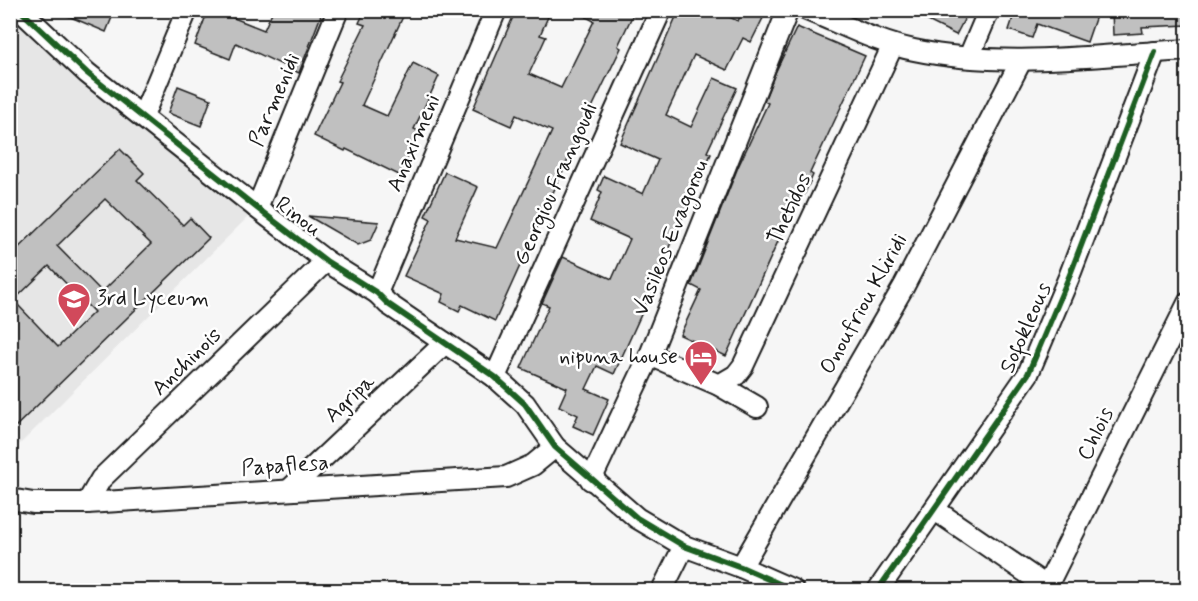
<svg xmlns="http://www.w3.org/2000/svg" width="1198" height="601" font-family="Mynerve,sans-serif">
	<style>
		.built { fill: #e6e6e6 }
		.building { fill: #c0c0c0; stroke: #1c1c1c; stroke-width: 1.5; fill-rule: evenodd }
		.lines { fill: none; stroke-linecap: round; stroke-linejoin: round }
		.minor-casing { stroke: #1c1c1c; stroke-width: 24 }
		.minor { stroke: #fff; stroke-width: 20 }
		.cycleway-casing { stroke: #fff; stroke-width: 10 }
		.cycleway { stroke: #1b5e20; stroke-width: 6 }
		.labels { text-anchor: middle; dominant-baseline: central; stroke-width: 5; stroke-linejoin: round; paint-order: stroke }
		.street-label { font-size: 22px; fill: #1c1c1c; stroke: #fff }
		.poi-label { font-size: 22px; fill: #1c1c1c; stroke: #fff; text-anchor: start }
	</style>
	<rect width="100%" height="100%" fill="#f6f6f6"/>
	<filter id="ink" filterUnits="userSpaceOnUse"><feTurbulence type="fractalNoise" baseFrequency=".0167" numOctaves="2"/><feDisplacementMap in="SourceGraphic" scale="12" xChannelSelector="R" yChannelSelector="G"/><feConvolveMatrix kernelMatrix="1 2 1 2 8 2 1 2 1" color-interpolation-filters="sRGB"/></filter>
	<g filter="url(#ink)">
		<!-- built -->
		<path class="built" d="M10 12 21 26 249 216 19 445 10 440Z"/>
		<!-- building -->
		<g class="building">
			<path d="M54 10H115L106 32Z"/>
			<path d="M208 10H214L264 30 273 10H323L299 73 236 43 230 59 195 45Z"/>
			<path d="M365 10H406L362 105 387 116 413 63 439 76 414 129 420 132 399 175 346 149 345 151 314 136 340 82 337 81 365 25 359 23Z"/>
			<path d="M516 10H551L540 35 546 37 529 74 561 88 594 21 573 10H635L618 46 621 48 585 122 495 321 462 305 459 311 441 302 444 294 404 276 431 219 425 216 445 172 478 187 455 238 497 248 552 131 516 115 511 126 473 109Z"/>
			<path d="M679 10H714L738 21 743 10H752L764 16 751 42 743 38 727 70 694 55 666 115 691 127 714 78 737 88 707 152 711 154 652 285 654 286 614 374 597 366 586 389 609 399 593 435 573 426 578 415 559 406 567 388 521 368 549 306 542 303 563 257 612 279 630 239 590 221 602 192 598 190 604 176 643 194 658 160 620 143Z"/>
			<path d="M906 10H969L956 35Z"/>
			<path d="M1006 10H1098L1087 42 1037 24 1032 38 1009 30 1014 15 1006 12Z"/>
			<path d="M1112 10H1188V25L1142 27 1143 33 1113 35Z"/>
			<path d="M797 27 865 56 810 173 813 175 804 195 800 193 726 356 680 335 701 290 691 285 738 167 768 103 764 101 776 71Z"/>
			<path d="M178 86 211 99 201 126 168 113Z"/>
			<path d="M120 149 144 173 137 180 183 225 190 218 209 238 10 432V313L18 305 58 347 94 312 49 266 10 304V256ZM105 199 151 244 102 292 57 246Z"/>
			<path d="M308 216 379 222 371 240 358 245Z"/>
		</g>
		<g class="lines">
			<defs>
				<g id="minor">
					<path d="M20 10 87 73 257 208 326 261 377 293 388 304 495 377 525 404 555 447 637 518 684 546 741 567 793 590"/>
					<path d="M807 10C842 24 878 43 914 50 1004 69 1097 55 1188 50"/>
					<path d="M969 57 989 10"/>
					<path d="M143 116 187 10"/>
					<path d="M257 208 338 10"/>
					<path d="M377 293 496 10"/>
					<path d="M650 355 719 385 757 407"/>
					<path d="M495 377 661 10"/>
					<path d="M719 385 736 375 743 366 893 45"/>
					<path d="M591 480 650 355 788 10"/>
					<path d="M289 490 445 343"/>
					<path d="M10 499 33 503H87L506 477 533 465 555 447"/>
					<path d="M87 503 101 479 326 261"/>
					<path d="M935 510 1052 590"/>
					<path d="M741 567 904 286 1021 61"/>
					<path d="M1047 586 1188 303"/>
					<path d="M662 590 684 546"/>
					<path d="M878 590 1028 374 1069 277 1155 52"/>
				</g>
			</defs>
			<!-- minor casing -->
			<use href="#minor" class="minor-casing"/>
			<!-- minor -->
			<use href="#minor" class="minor"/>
			<defs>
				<g id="cycleway">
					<path d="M20 10 87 73 257 208 326 261 377 293 388 304 495 377 525 404 555 447 637 518 684 546 741 567 793 590"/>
					<path d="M878 590 1028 374 1069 277 1155 52"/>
				</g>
			</defs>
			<!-- cycleway casing -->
			<use href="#cycleway" class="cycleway-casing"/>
			<!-- cycleway -->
			<use href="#cycleway" class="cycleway"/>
		</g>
	</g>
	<!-- icons -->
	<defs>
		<symbol id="school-pin" viewBox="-11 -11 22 30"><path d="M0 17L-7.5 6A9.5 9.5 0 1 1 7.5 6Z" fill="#d1495b" stroke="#fff"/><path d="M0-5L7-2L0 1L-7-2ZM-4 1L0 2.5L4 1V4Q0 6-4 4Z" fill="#fff"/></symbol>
		<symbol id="hotel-pin" viewBox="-11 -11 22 30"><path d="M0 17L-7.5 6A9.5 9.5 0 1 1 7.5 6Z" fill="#d1495b" stroke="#fff"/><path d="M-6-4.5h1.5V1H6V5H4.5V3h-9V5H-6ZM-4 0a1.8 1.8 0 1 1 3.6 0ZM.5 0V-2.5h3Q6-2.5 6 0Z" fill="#fff"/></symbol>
	</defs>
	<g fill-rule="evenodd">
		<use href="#school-pin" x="55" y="280" width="38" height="52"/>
		<use href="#hotel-pin" x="682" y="338" width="38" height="52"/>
	</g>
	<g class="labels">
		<!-- street labels -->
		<g class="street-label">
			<text transform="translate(275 100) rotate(-67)">Parmenidi</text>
			<text transform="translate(414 143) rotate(-67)">Anaximeni</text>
			<text transform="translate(556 184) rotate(-66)">Georgiou Frangoudi</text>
			<text transform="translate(790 209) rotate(-65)">Thetidos</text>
			<text transform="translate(298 217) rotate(37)">Rinou</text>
			<text transform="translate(671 238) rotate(-68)">Vasileos Evagorou</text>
			<text transform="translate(864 304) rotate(-61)">Onoufriou Kliridi</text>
			<text transform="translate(1026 328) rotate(-66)">Sofokleous</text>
			<text transform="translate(187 362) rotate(-44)">Anchinois</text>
			<text transform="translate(350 399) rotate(-43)">Agripa</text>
			<text transform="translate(1096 434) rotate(-64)">Chlois</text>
			<text transform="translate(285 466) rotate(-4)">Papaflesa</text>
		</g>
		<!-- poi labels -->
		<g class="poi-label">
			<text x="97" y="299">3rd Lyceum</text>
			<text x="678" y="357" text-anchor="end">nipuna house</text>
		</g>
	</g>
	<!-- margin -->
	<rect width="1198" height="601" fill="none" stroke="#fff" stroke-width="36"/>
	<rect x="18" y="18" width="1162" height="565" fill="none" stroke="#1c1c1c" stroke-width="2" filter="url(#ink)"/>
</svg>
